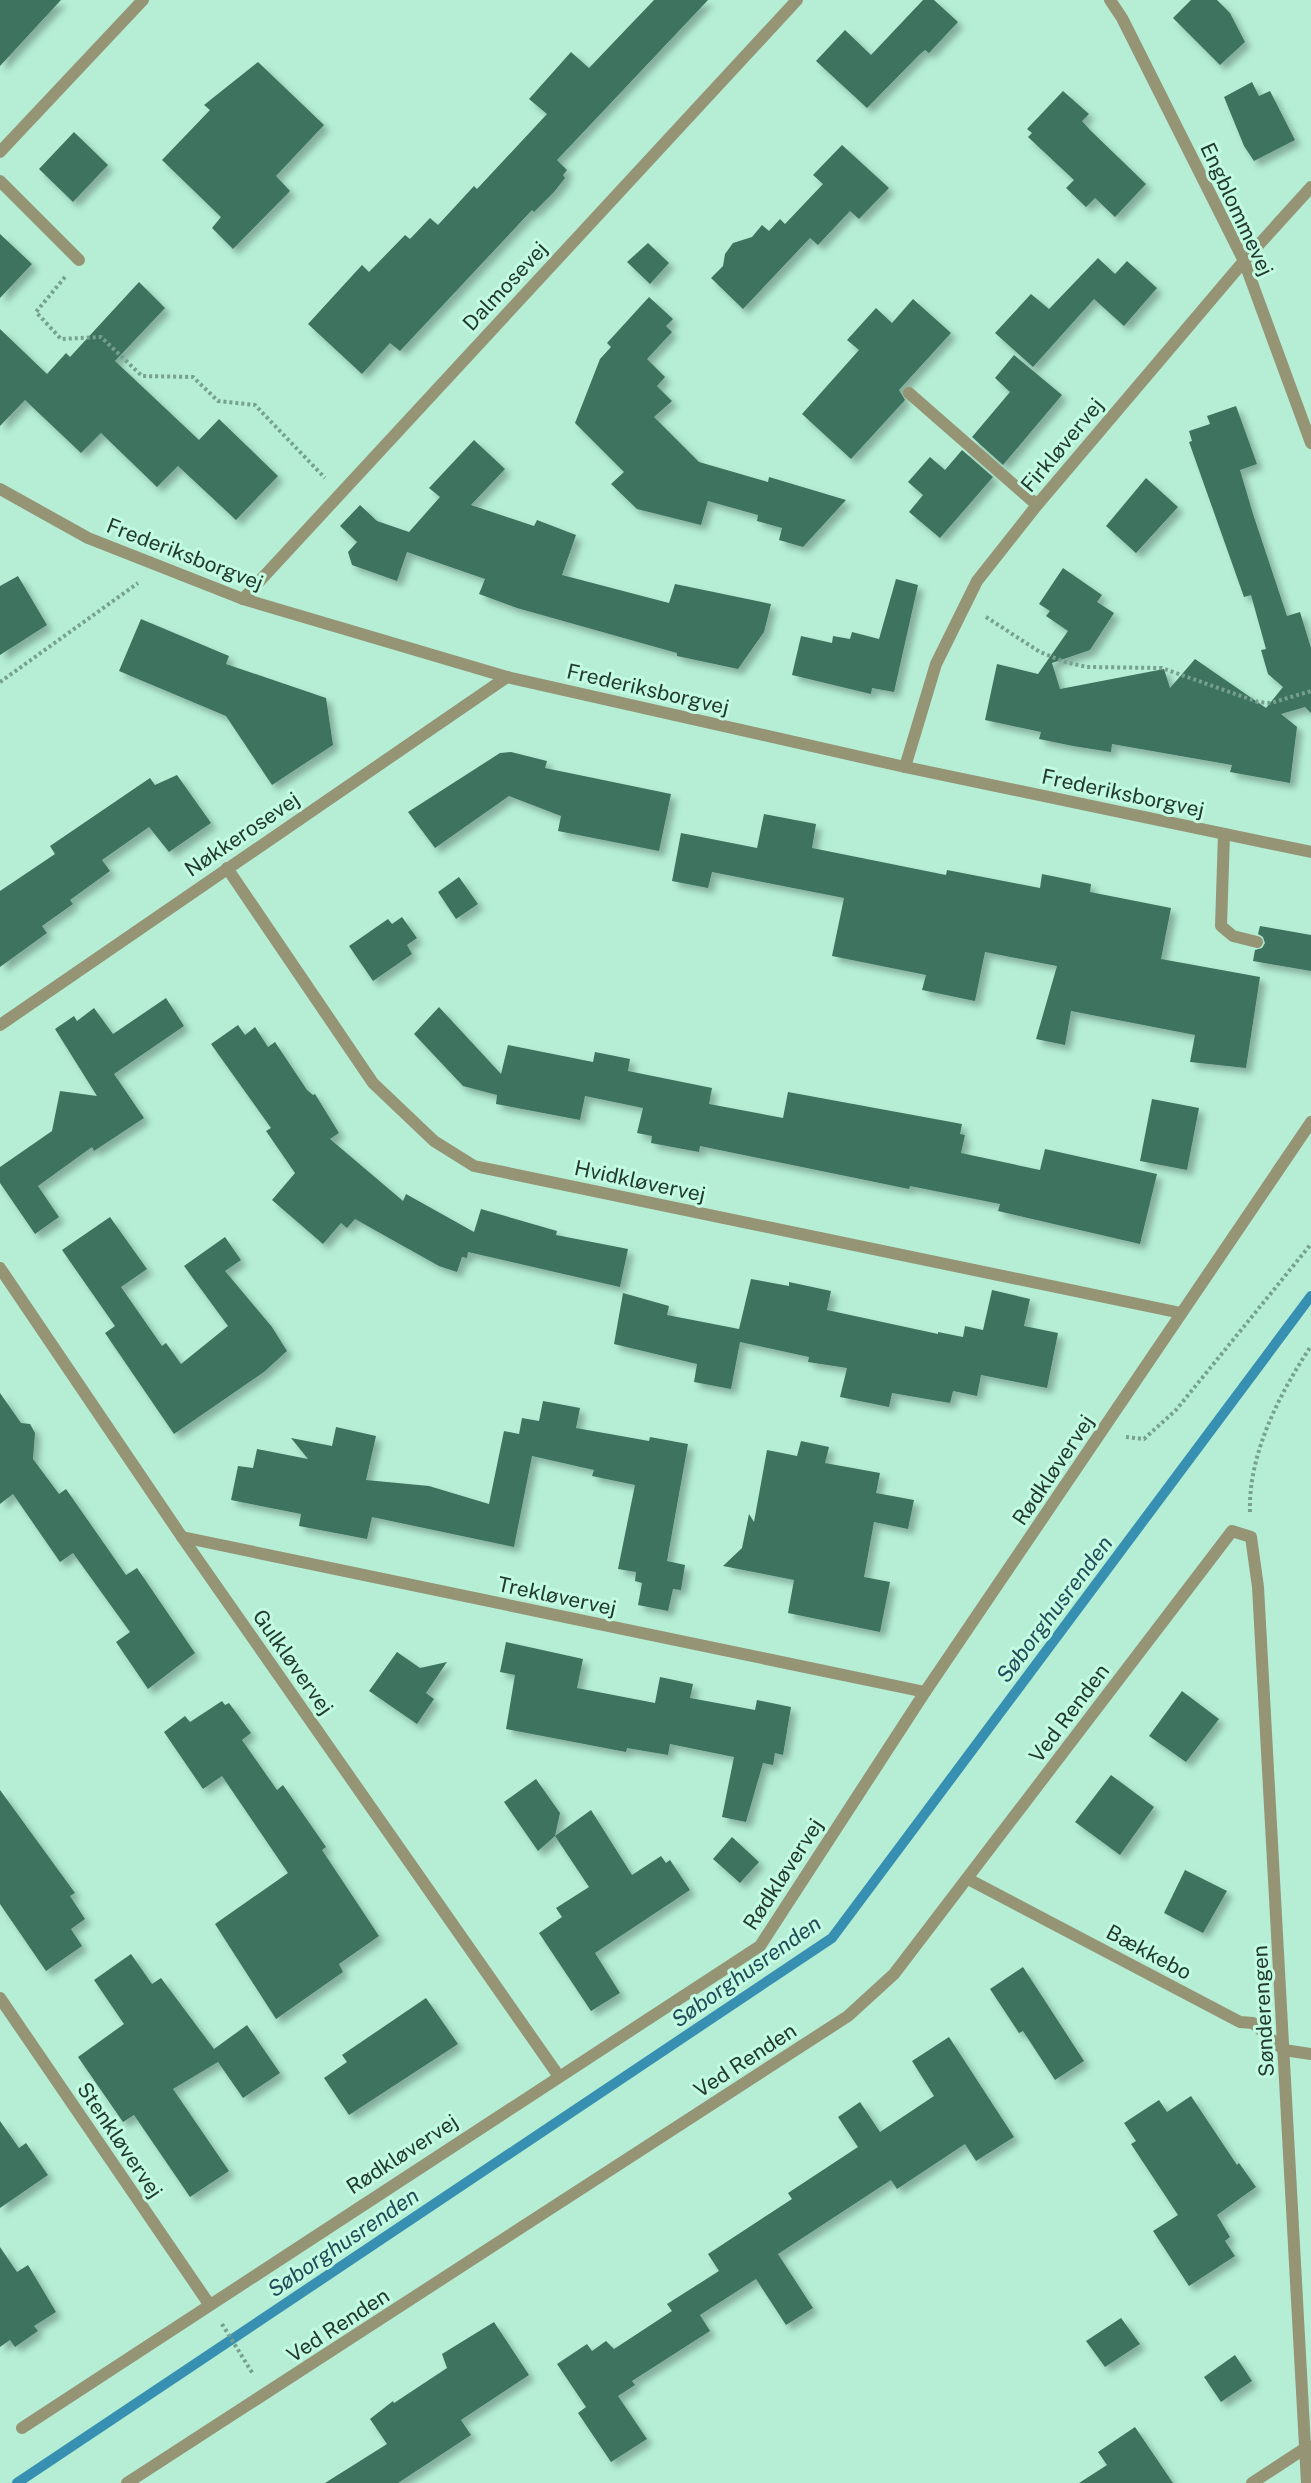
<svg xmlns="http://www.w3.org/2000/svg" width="1311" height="2483" font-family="'Public Sans',sans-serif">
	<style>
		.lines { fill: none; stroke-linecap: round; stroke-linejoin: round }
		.stream { stroke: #3790b1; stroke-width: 10 }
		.building { fill: #3e735e; filter: url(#shadow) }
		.path { stroke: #76a18e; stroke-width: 4; stroke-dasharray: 3 3; stroke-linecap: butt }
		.service { stroke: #959475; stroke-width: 12 }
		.minor { stroke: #959475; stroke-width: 12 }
		.tertiary { stroke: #959475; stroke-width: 12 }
		.labels { text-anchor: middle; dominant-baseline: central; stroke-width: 6; stroke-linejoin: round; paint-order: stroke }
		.street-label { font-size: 21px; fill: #233a30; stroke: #c2fbe2 }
		.water-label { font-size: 22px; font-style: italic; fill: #244b5a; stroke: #c2fbe2 }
	</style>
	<defs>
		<filter id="shadow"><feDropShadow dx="5.5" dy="5.5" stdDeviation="3" flood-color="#0004"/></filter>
	</defs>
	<rect width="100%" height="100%" fill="#b5eed5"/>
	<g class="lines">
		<!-- stream -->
		<path class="stream" d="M17 2483 832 1938 1311 1296"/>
	</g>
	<!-- building -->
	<g class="building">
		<path d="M0 0H61L0 66Z"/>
		<path d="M654 0H708L557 160 567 170 563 175 565 178 554 192 534 212 532 210 400 351 390 343 362 374 308 324 362 265 369 272 405 235 410 239 430 218 438 225 474 186 477 189 547 114 529 99 571 52 589 68Z"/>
		<path d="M923 0H934L958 22 929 53 925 50 919 55 867 108 816 61 845 30 871 55Z"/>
		<path d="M1191 0H1217L1230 13 1245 42 1220 65 1173 18Z"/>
		<path d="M258 62 324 125 276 176 290 191 233 249 212 228 221 217 162 160 210 110 204 105Z"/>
		<path d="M1252 82 1259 96 1270 91 1295 140 1254 161 1244 146 1224 97Z"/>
		<path d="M1063 91 1089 114 1082 121 1090 130 1146 184 1115 217 1095 198 1086 207 1066 188 1074 180 1028 137 1032 133 1027 129Z"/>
		<path d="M74 132 108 165 73 202 39 169Z"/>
		<path d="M842 145 889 188 859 219 850 211 818 245 810 238 743 309 711 278 723 266 725 254 733 243 752 237 762 225 769 231 780 219 785 224 823 184 813 175Z"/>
		<path d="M0 234 32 264 0 298Z"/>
		<path d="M648 243 669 263 650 284 627 262Z"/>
		<path d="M1098 258 1115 274 1127 261 1157 288 1124 326 1094 299 1033 367 995 333 1031 294 1049 309Z"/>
		<path d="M139 282 165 308 115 361 199 440 219 419 278 476 236 520 178 466 157 487 101 433 81 453 25 400 0 426V329L47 374 66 353 70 357Z"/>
		<path d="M649 297 673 319 666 326 672 332 647 359 665 377 657 386 672 401 654 417 699 462 768 482 769 477 846 500 803 547 779 540 782 528 757 521 758 515 708 501 701 525 637 509 611 484 624 472 575 423 600 359 611 347 607 343Z"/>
		<path d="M913 299 951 333 899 390 905 400 851 459 802 414 859 350 847 340 876 308 892 323Z"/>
		<path d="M1014 355 1062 395 1003 465 972 437 1010 392 995 378Z"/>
		<path d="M1236 406 1257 464 1240 470 1253 514 1287 616 1300 612 1311 648V713L1305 707 1281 714 1297 727 1290 783 1230 772 1232 765 1112 744 1111 752 1073 746 1039 739 1041 732 985 720 997 664 1038 674 1068 631 1046 616 1050 611 1039 604 1063 568 1102 595 1097 602 1114 613 1090 650 1052 663 1060 689 1164 669 1170 688 1195 659 1266 708 1283 687 1268 674 1261 650 1266 649 1251 595 1244 597 1189 442 1192 441 1189 431 1210 424 1207 416Z"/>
		<path d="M474 440 505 469 471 505 534 526 537 520 576 535 562 575 669 603 675 584 771 604 764 632 738 669 677 656V653L517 608 479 594 485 579 407 552 397 581 352 565 348 552 357 542 340 526 360 505 377 521 409 532 440 497 429 488Z"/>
		<path d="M962 450 993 477 940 538 909 512 923 495 908 482 930 457 945 470Z"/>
		<path d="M1146 478 1178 507 1136 553 1106 526Z"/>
		<path d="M18 576 47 625 0 655V586Z"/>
		<path d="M896 579 918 585 894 692 872 688 871 694 792 675 801 636 832 643 833 636 850 639 852 632 879 639Z"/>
		<path d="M141 619 229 656 226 664 326 698 333 745 272 785 226 716 119 671Z"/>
		<path d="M511 752 547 761 545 768 671 794 659 851 558 831 561 816 509 796 435 848 408 812 500 753Z"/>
		<path d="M177 775 211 823 169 852 149 827 102 860 110 871 70 900 73 904 42 926 47 933 0 967V891L55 854 50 846 150 778 155 785Z"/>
		<path d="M764 814 816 824 812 848 946 875 947 870 1040 888 1042 874 1091 884 1090 892 1171 908 1161 959 1260 977 1246 1068 1190 1062 1195 1035 1071 1011 1065 1045 1036 1039 1057 966 985 952 975 1001 922 990 926 975 832 956 844 898 712 872 708 888 672 881 681 833 757 848Z"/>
		<path d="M459 877 478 904 456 919 438 892Z"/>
		<path d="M402 917 417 938 407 945 412 954 373 981 349 946 388 919 392 924Z"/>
		<path d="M1260 926 1311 935V971L1253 961 1255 950 1262 948 1265 943 1263 937 1258 934Z"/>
		<path d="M166 998 184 1026 114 1074 144 1118 94 1151 92 1147 38 1186 59 1217 35 1234 0 1183V1167L52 1131 60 1091 97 1096 55 1029 74 1016 77 1021 94 1008 113 1034Z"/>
		<path d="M439 1007 501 1074 508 1045 593 1062 595 1052 630 1059 628 1071 712 1088 709 1104 783 1118 788 1092 962 1124 960 1134 965 1135 961 1153 1040 1170 1045 1149 1157 1174 1140 1244 998 1211 1000 1204 910 1186 909 1189 700 1146 699 1152 651 1143 652 1136 637 1133 643 1108 585 1096 580 1120 496 1104 497 1095 463 1086 414 1034Z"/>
		<path d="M238 1025 245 1035 255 1027 268 1047 275 1042 307 1090 313 1095 315 1094 339 1133 330 1139 403 1201 406 1194 474 1232 481 1209 557 1231 556 1235 628 1249 620 1287 468 1252 467 1258 462 1257 457 1272 439 1266 355 1219 347 1228 341 1223 323 1244 272 1200 295 1173 266 1131 271 1128 211 1044Z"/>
		<path d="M1152 1099 1199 1108 1187 1170 1140 1161Z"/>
		<path d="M110 1217 147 1269 121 1287 162 1346 166 1343 181 1364 228 1326 184 1266 225 1237 241 1260 225 1271 272 1327 287 1351 264 1372 174 1434 105 1333 115 1326 62 1250Z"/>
		<path d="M751 1279 789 1286V1282L831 1291 827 1310 938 1334V1332L963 1337 965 1326 983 1330 992 1290 1030 1299 1024 1326 1058 1333 1047 1388 981 1375 977 1396 953 1391 950 1403 892 1393 889 1407 840 1397 847 1368 808 1362 809 1357 740 1342 731 1389 694 1382 697 1364 614 1344 623 1293 669 1306 667 1315 739 1329Z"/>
		<path d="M0 1393 21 1423 30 1424 35 1433 33 1459 59 1494 66 1489 126 1575 137 1568 195 1653 148 1689 116 1642 130 1632 73 1553 60 1562 13 1494 0 1504Z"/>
		<path d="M543 1401 580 1408 576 1428 649 1441 650 1437 688 1444 667 1561 685 1565 681 1590 673 1589 668 1611 638 1605 642 1583 635 1581 636 1572 618 1569 635 1485 592 1476 594 1470 532 1456 514 1547 372 1517 367 1539 299 1526 301 1514 231 1500 238 1466 253 1468 257 1449 308 1459 291 1438 332 1446 336 1427 376 1436 366 1480 429 1486 489 1504 504 1431 519 1434 522 1418 539 1421Z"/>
		<path d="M801 1441 829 1447 825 1463 880 1473 876 1493 914 1500 908 1529 874 1522 864 1577 890 1582 880 1632 788 1613 794 1580 723 1566 742 1548 749 1514 754 1522 767 1450 797 1456Z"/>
		<path d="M506 1642 583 1659 577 1688 655 1703 660 1677 693 1684 690 1698 755 1710 757 1700 791 1707 783 1755 775 1753 773 1765 763 1763 746 1822 722 1817 734 1757 670 1744 668 1755 627 1748 626 1752 506 1729 515 1675 500 1672Z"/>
		<path d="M397 1652 420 1668 447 1662 426 1693 434 1699 417 1724 369 1691Z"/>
		<path d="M1182 1691 1219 1719 1186 1762 1149 1736Z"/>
		<path d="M222 1701 225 1705 229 1703 251 1733 242 1740 277 1790 283 1785 326 1847 322 1850 379 1936 339 1964 343 1972 276 2019 215 1924 288 1873 222 1776 203 1789 164 1732 185 1716 190 1722Z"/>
		<path d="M1111 1775 1154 1807 1120 1855 1075 1822Z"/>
		<path d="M536 1779 560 1813 555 1836 591 1810 632 1875 661 1856 666 1863 670 1860 690 1890 595 1953 620 1993 591 2011 539 1933 562 1917 556 1908 589 1887 555 1836 538 1851 504 1802Z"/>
		<path d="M0 1790 75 1893 70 1896 85 1919 71 1929 82 1946 46 1971 0 1904Z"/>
		<path d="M732 1837 759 1862 740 1883 713 1859Z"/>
		<path d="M1185 1870 1227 1891 1203 1933 1164 1913Z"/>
		<path d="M131 1954 152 1984 161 1978 214 2049 247 2025 280 2073 243 2098 218 2062 173 2089 229 2171 190 2197 134 2115 123 2122 78 2057 124 2024 94 1980Z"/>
		<path d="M1023 1967 1084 2061 1055 2080 1023 2031 1019 2033 990 1989Z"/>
		<path d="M426 1998 458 2044 349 2115 324 2078 347 2062 342 2055Z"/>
		<path d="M949 2037 1014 2137 976 2161 965 2144 897 2189 891 2180 778 2254 813 2308 786 2325 756 2279 700 2315 710 2331 632 2381 635 2385 618 2396 647 2439 611 2462 578 2413 586 2407 557 2364 587 2344 592 2351 606 2341 614 2349 672 2311 667 2304 719 2271 708 2254 792 2199 788 2193 858 2147 838 2117 860 2102 880 2132 934 2096 912 2061Z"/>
		<path d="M1191 2096 1237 2165 1239 2163 1256 2187 1217 2215 1230 2237 1225 2241 1235 2256 1189 2286 1153 2231 1178 2215 1131 2144 1136 2141 1124 2123 1159 2100 1167 2112Z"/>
		<path d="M0 2121 19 2148 26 2143 48 2175 0 2208Z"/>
		<path d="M0 2247 17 2272 28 2265 56 2312 34 2326 38 2331 15 2347 10 2340 0 2347Z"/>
		<path d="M1121 2318 1140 2344 1105 2367 1086 2341Z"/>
		<path d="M494 2322 529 2375 461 2420 471 2435 398 2483H325L387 2444 370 2419 393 2401 394 2403 447 2368 442 2354Z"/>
		<path d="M1235 2355 1252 2381 1221 2402 1204 2377Z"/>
		<path d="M1135 2427 1173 2483H1079L1107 2465 1098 2452Z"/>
	</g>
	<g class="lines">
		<!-- path -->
		<g class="path">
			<path d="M65 277 36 312 61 339 101 337 142 376 193 377 218 401 255 405 325 478"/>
			<path d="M986 617 1040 652 1065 662 1087 667 1162 668 1258 702 1271 703 1311 691"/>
			<path d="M0 682 138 583"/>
			<path d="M1126 1437 1144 1439 1176 1410 1311 1244"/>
			<path d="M1250 1512C1248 1454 1280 1393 1311 1346"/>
			<path d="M222 2324 253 2374"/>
		</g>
		<!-- service -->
		<g class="service">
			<path d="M0 181 79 260"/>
			<path d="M909 393 1037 505"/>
			<path d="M1224 834 1221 926 1233 936 1257 942"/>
		</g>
		<!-- minor -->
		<g class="minor">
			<path d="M1110 0 1122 18 1244 261 1311 443"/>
			<path d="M0 152 143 0"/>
			<path d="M243 599 797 0"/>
			<path d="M905 767 936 664 977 581 1037 505 1244 261 1311 187"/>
			<path d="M227 868 373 1083 434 1141 474 1166 1181 1313"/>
			<path d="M0 1025 507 677"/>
			<path d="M0 1268 182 1537 558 2075"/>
			<path d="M182 1537 925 1692"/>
			<path d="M968 1879 1240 2022 1253 2023 1284 2050 1311 2054"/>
			<path d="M0 1998 209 2304"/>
			<path d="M22 2428 760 1946 925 1692 1311 1122"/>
			<path d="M127 2483 848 2016 894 1974 1232 1531 1251 1537 1258 1587 1307 2483"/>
			<path d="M1252 2483 1307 2447H1311"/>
		</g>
		<!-- tertiary -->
		<path class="tertiary" d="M0 489 88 538 243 599 507 677 905 767 1311 852"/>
	</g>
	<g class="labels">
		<!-- street labels -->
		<g class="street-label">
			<text transform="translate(1237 209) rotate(65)">Engblommevej</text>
			<text transform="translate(505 286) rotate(-47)">Dalmosevej</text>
			<text transform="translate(1062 445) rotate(-50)">Firkløvervej</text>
			<text transform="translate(185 554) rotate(21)">Frederiksborgvej</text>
			<text transform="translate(648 689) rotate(13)">Frederiksborgvej</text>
			<text transform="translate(1123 793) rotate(12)">Frederiksborgvej</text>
			<text transform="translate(242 834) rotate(-34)">Nøkkerosevej</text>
			<text transform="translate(640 1181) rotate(12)">Hvidkløvervej</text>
			<text transform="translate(1053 1470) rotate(-56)">Rødkløvervej</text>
			<text transform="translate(557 1596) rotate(12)">Trekløvervej</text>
			<text transform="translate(293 1662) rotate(55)">Gulkløvervej</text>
			<text transform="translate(1069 1713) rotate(-53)">Ved Renden</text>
			<text transform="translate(783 1874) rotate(-57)">Rødkløvervej</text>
			<text transform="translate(1149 1952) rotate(28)">Bækkebo</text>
			<text transform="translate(1263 2011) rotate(-93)">Sønderengen</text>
			<text transform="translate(745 2060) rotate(-33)">Ved Renden</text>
			<text transform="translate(120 2140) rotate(56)">Stenkløvervej</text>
			<text transform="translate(402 2154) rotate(-33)">Rødkløvervej</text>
			<text transform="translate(338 2325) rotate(-33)">Ved Renden</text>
		</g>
		<!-- water labels -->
		<g class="water-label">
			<text transform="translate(1054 1609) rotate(-53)">Søborghusrenden</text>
			<text transform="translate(746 1971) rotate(-35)">Søborghusrenden</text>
			<text transform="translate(343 2242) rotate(-34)">Søborghusrenden</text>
		</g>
	</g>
</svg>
